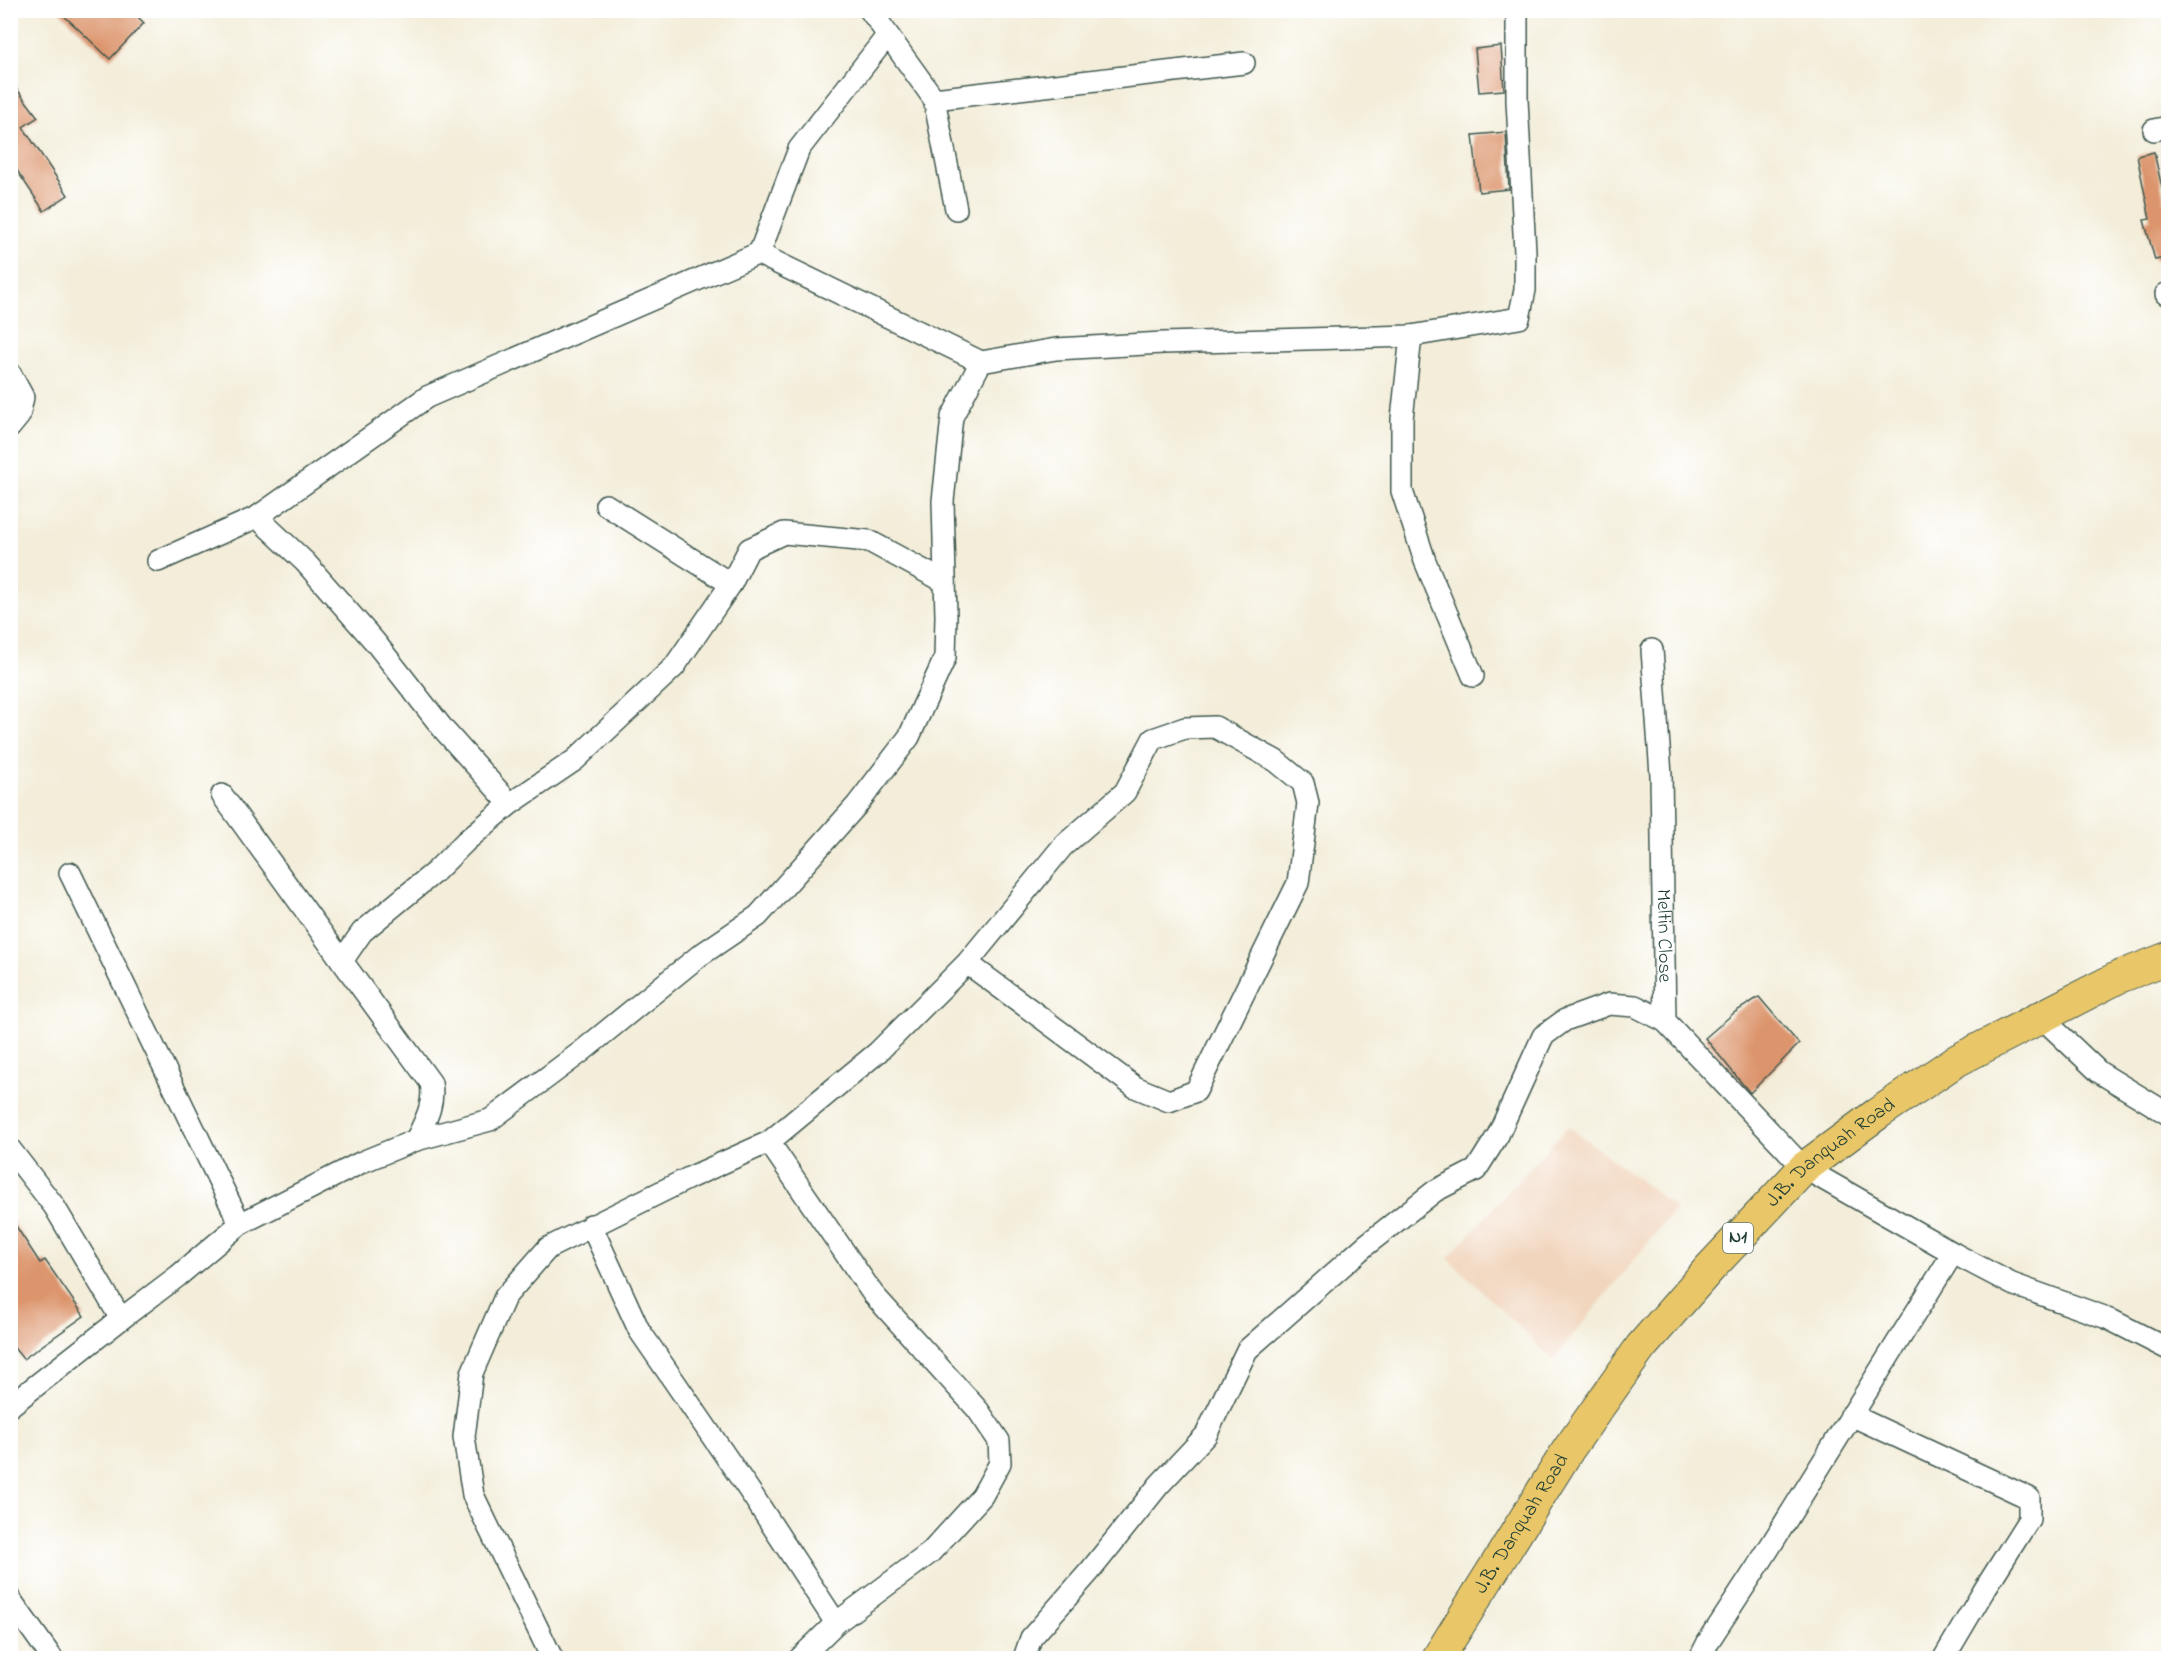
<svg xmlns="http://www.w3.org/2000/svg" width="2179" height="1669" font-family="'Indie Flower',sans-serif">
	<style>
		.built { fill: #f1d5bd }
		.building { fill: #dc946c }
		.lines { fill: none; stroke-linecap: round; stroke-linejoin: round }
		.minor-casing { stroke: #3f574d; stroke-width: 24 }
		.highway-casing { stroke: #3f574d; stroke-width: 34 }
		.minor { stroke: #fff; stroke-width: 21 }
		.highway { stroke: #e9c769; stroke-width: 32 }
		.labels { text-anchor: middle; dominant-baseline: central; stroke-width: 4.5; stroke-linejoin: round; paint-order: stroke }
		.shield { fill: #fff; stroke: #627771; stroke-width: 1.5 }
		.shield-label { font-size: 18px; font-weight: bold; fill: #1f3d34 }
		.street-label { font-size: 20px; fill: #1f3d34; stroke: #fff }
	</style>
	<rect width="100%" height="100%" fill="#fff"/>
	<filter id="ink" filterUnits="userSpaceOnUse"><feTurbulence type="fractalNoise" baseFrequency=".0167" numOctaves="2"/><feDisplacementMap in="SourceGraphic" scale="12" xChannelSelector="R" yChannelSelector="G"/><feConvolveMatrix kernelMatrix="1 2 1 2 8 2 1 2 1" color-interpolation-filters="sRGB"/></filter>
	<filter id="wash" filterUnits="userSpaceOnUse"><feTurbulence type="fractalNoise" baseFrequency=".008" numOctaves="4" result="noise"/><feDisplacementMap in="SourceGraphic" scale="24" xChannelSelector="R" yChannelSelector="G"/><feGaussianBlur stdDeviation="1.35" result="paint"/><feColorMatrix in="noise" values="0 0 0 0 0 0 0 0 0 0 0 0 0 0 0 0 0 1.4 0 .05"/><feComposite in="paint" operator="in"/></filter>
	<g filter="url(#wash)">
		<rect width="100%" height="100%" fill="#f3edd9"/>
		<!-- built -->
		<path class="built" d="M1568 1126 1676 1208 1553 1360 1448 1258Z"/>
		<g id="blocks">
			<!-- building -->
			<g class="building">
				<path d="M58 10H131L144 23 110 59Z"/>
				<path d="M1501 46 1504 90 1479 92 1475 49Z"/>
				<path d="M10 80 38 117 23 127 68 195 44 211 10 160Z"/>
				<path d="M1506 132 1509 189 1479 192 1473 135Z"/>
				<path d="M2154 152 2169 219V257L2155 260 2144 220 2150 219 2137 156Z"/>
				<path d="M1759 997 1799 1044 1750 1093 1705 1038 1735 1012Z"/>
				<path d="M10 1217 40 1263 45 1260 84 1316 23 1359 10 1343Z"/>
			</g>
		</g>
	</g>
	<g filter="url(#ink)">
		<use href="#blocks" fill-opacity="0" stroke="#3f574d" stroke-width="1.5"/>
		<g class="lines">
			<defs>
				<g id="minor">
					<path d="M870 10 934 99 1244 63"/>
					<path d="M887 36 799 149 759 254 981 362 1056 349 1163 343 1411 336 1519 318 1525 290V252L1517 100V10"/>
					<path d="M934 99 956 209"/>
					<path d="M2154 130 2168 127"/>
					<path d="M2166 294H2168"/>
					<path d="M1411 336 1402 419V491L1425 561 1473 676"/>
					<path d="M10 373 23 397 19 416 10 427"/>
					<path d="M606 505 731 584"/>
					<path d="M257 517 305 562 375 642 444 730 510 804"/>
					<path d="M158 561 257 517 427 397 759 253"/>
					<path id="s1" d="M1652 650 1661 775 1665 1021 1804 1168 1953 1253 2012 1284 2107 1318 2168 1349"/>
					<path d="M222 795 342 961"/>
					<path d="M70 873 240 1224"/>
					<path d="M2040 1016 2099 1072 2168 1114"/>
					<path d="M416 1140C425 1121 435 1105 431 1083L342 961 362 932 436 871 466 841 510 804 575 760 674 667 731 584 749 549 784 533 869 541 945 582"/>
					<path d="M769 1142 873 1294 978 1410 999 1441 1000 1463 982 1496 930 1553 836 1623 800 1658"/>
					<path d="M10 1149 54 1206 121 1319"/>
					<path d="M591 1225 639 1330 753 1496 836 1623"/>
					<path d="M10 1406 121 1319 178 1276 240 1224 362 1162 416 1140 490 1120 581 1052 699 956 758 916 857 805 909 737 945 658 946 616 943 501 952 417 981 362"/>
					<path d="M1851 1415 2029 1498V1519L1983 1592 1944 1658"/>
					<path d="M10 1599 52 1658"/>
					<path d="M552 1658 473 1495 464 1437 472 1373 505 1297 548 1248 691 1177 769 1142 878 1052 967 963 1063 846 1125 792 1153 739 1185 728 1215 727 1276 761 1303 783 1308 803 1298 883 1196 1091 1169 1101 1135 1087 967 963"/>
					<path d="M1024 1658 1031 1638 1090 1571 1159 1485 1206 1435 1247 1350 1366 1245 1435 1191 1476 1170 1498 1135 1543 1036 1565 1020 1609 1004 1635 1006 1665 1021"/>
					<path d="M1700 1658 1708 1642 1761 1561 1953 1253"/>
				</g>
				<g id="highway">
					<path id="s2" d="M1438 1658 1568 1450 1641 1347 1709 1269 1804 1168 1877 1114 1956 1061 2119 977 2168 958"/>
				</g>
			</defs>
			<!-- minor casing -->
			<use href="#minor" class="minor-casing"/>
			<!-- highway casing -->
			<use href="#highway" class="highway-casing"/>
			<!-- minor -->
			<use href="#minor" class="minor"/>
			<!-- highway -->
			<use href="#highway" class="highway"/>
		</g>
	</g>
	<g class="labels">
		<!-- shield labels -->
		<rect class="shield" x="1723" y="1223" width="30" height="30" rx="4.5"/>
		<g class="shield-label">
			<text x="1738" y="1238">N1</text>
		</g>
		<!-- street labels -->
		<g class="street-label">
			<text stroke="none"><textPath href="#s1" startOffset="286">Meltin Close</textPath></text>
			<text stroke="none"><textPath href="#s2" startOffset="644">J.B. Danquah Road</textPath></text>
			<text stroke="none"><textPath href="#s2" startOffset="158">J.B. Danquah Road</textPath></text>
		</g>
	</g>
	<!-- margin -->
	<rect width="2179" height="1669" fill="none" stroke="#fff" stroke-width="36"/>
</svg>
